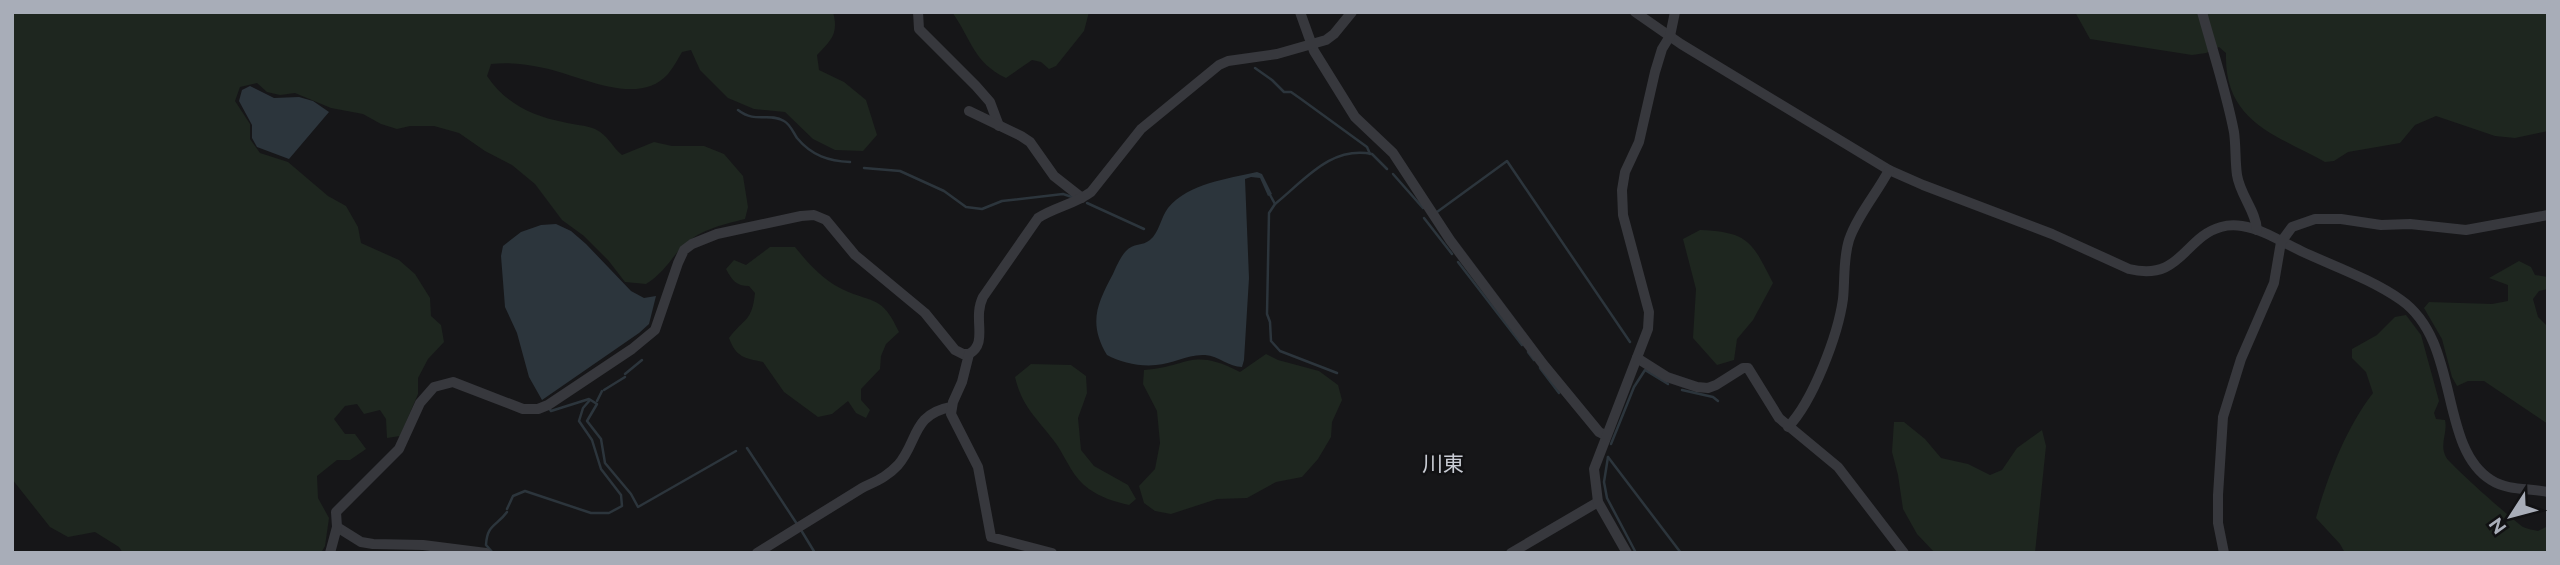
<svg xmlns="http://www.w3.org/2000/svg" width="2560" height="565" font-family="Raleway,'Noto Sans JP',sans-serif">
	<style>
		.green { fill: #1e261f }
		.water { fill: #2c353c }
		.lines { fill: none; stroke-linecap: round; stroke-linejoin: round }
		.stream { stroke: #2c353c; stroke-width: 2.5 }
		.minor { stroke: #37383d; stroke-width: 10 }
		.labels { text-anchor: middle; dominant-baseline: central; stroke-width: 5; stroke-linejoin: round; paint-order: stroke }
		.neighbourhood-label { font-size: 21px; fill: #c9ccd4; stroke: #111113 }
	</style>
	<rect width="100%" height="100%" fill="#161618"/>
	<!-- green -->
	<g class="green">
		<path d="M12 12H833C839 34 831 40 817 55L819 70 844 82 866 100 877 135 863 151 835 150 813 139 785 112 754 109 728 98 700 70 691 50 682 52C678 59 673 68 668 74 638 108 579 75 544 68 526 64 509 62 491 64L487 76C505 103 532 116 563 122 574 125 586 125 595 129 608 135 612 147 622 155L654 142 672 146H704L724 154 743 176 748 207 745 219C722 225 697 230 680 249 669 262 662 274 646 284L625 282 608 260 584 236 562 220 535 184 512 165 485 151 459 133 434 126H410L397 129 381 124 363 114 331 108 295 93 280 95 267 92 257 83 240 87 235 101 250 124V139L260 153 288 162 328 196 346 206 358 227 361 243 399 260 415 274 430 298 431 316 441 325 444 342 428 359 418 378V394L400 436 387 438 386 419 380 410 364 414 357 404 345 406 334 419 345 434H355L366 449 350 460H337L317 476 318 498 329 518 325 546 321 553H123L119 547 95 532 68 537 50 527 12 479Z"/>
		<path d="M952 12H1089L1084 31 1056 66 1049 69 1041 62 1032 60 1006 78C973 62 972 40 952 12Z"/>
		<path d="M2075 12H2548V131L2515 138 2495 136 2436 116 2415 125 2400 143 2348 152 2334 161 2325 162C2274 134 2224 121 2226 53L2219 47 2206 53 2192 55 2090 39Z"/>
		<path d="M1700 230C1749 232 1752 242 1773 283L1753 320 1737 339 1734 360 1717 365 1693 338 1696 289 1683 239Z"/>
		<path d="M770 247H795C808 263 821 278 840 288 872 304 882 294 899 332L886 344 881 356 880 369 861 389V400L870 410 866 418 856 413 848 401 832 414 818 417 784 392 763 362C744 358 736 357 729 338 744 318 752 322 755 293L749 286C736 286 732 280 726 269L734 260 746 265Z"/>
		<path d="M2519 261 2531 267 2535 275 2548 277V289L2539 291 2533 299 2538 317 2548 327V424L2484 381H2468L2457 386 2452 377 2442 339 2424 308 2429 302 2492 304 2508 301V285L2489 278Z"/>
		<path d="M2406 315 2421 335 2439 401 2434 413 2436 419 2445 420C2448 433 2439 444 2446 457 2449 464 2514 521 2523 527 2527 529 2534 530 2538 531L2548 526V553H2345L2340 544 2316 518C2328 475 2346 428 2373 393L2366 372 2352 358V349L2377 335 2395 317Z"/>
		<path d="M1266 354 1278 360 1319 371 1338 385 1342 400 1332 422 1331 437 1318 459 1302 477 1276 482 1247 498 1217 499 1171 514 1155 511 1144 503 1139 486 1155 469 1160 443 1157 411 1143 384 1144 370C1189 367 1191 347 1240 372Z"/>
		<path d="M1031 364 1071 365 1086 376 1087 393 1078 418 1081 450 1094 466 1128 485 1136 499 1129 505C1115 502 1100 497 1089 489 1073 478 1067 460 1057 445 1039 420 1022 408 1015 377Z"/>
		<path d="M1894 422H1904L1925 439 1941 458 1968 464 1990 475 2002 470 2017 448 2042 430 2046 446 2035 553H1935L1917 534 1903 509 1898 475 1892 452Z"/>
	</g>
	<!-- water -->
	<g class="water">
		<path d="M250 86 274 98 299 97 313 101 329 112 289 159 257 147 252 138V125L239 101 242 90Z"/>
		<path d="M1257 172 1262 174 1272 194 1268 196 1260 178 1251 177 1245 179 1249 278 1244 360 1242 367C1229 367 1219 356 1205 355 1187 354 1173 364 1156 365 1140 367 1120 362 1107 355 1088 323 1097 304 1113 274 1116 267 1121 256 1126 251 1133 243 1143 246 1150 240 1159 233 1161 217 1168 208 1189 183 1227 179 1257 172Z"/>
		<path d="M556 224 571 231 586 244 631 291 644 298 656 296 649 324 639 333 542 400 529 377 517 333 505 307 501 256 503 246 521 232 541 225Z"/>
	</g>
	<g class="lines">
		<!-- stream -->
		<g class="stream">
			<path d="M1255 68 1272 80 1284 92H1291L1301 99 1367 147 1370 154"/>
			<path d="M738 110C756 124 768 112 784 121 790 124 793 132 797 138 812 156 829 161 850 162"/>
			<path d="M864 168 900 171 944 191 966 207 982 209 1002 201 1063 194 1072 197"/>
			<path d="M1393 174 1423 208"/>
			<path d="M1269 193 1275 204"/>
			<path d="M1087 203 1144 229"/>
			<path d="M1437 212 1507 161 1630 342"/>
			<path d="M1424 218 1452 254"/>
			<path d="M1458 262 1522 345"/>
			<path d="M1528 352 1534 360"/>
			<path d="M1540 368 1559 393"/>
			<path d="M1337 373 1280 351 1271 341 1270 322 1267 314 1269 213 1275 204C1305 180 1330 146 1372 154L1387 169"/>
			<path d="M625 374 642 360"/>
			<path d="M604 390 625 377"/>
			<path d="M1682 390 1713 397 1718 401"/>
			<path d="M597 401 602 391"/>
			<path d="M549 408 551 411 589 399 597 404 587 421 601 439 605 463 631 494 638 507 736 451"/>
			<path d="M1611 444 1634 387 1645 370 1668 384"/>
			<path d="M747 448 797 524"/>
			<path d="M1608 457 1681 553"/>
			<path d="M1608 457 1604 482 1607 498 1636 553"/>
			<path d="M507 509 513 496 525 491 591 513H609L622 506 621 495 601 469 592 440 579 421 583 408 590 400"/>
			<path d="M801 530 815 553"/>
			<path d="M493 553 486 545C487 524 497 526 507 512"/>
		</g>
		<!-- minor -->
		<g class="minor">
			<path d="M918 12 919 29 976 86 990 102 999 126"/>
			<path d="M1300 12 1314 51 1355 117 1393 153 1450 240 1543 364 1599 432 1605 435"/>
			<path d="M1635 12 1681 44 1889 170 1923 185 2052 234 2129 269C2181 282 2184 237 2221 227 2228 225 2235 225 2242 226 2262 229 2282 242 2301 251 2333 266 2371 279 2401 300 2461 342 2438 447 2491 480 2508 491 2529 488 2548 492"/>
			<path d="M2202 12C2213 52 2226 91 2234 132 2236 146 2235 161 2237 175 2240 195 2256 211 2257 230"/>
			<path d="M969 111 1021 136 1030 142 1054 176 1082 198"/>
			<path d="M1637 358 1667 377 1697 387 1708 388 1716 385 1743 368H1748L1779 418 1838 467 1904 553"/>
			<path d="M1788 427C1813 401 1838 335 1843 299 1845 280 1843 259 1849 240 1857 216 1877 193 1889 170"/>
			<path d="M337 527 361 542 373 544 423 545 486 553"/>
			<path d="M330 553 337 527 336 512 399 449 420 403 434 387 453 382 523 409H538L548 405 632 349 655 330 678 263 684 250 692 244 717 234 801 216 814 215 826 220 855 255 925 313 955 350 963 354H969"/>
			<path d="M757 553 862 488C876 481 887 477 898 465 918 442 912 414 951 407"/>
			<path d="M1052 553 991 537 978 467 951 414 953 402 962 382 969 354C989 343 972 319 983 297L1038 218C1055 207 1075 204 1091 192L1141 129 1219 65 1228 61 1277 54 1326 40 1334 34 1352 12"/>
			<path d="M1511 553 1598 502"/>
			<path d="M1627 553 1598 502 1594 469 1648 329 1649 312 1623 215 1622 190 1625 172 1639 142 1655 72 1662 49 1670 36 1675 12"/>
			<path d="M2224 553 2218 523V495L2223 417 2241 359 2274 283 2281 242 2292 227 2315 219H2341L2381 225 2410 224 2466 230 2548 215"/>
		</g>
	</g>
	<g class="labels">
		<!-- neighbourhood labels -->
		<g class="neighbourhood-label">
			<text x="1443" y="463">川東</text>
		</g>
	</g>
	<!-- border -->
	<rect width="2560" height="565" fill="none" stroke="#a8adb8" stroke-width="28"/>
	<!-- north arrow -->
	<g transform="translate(2511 516) rotate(234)" stroke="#111113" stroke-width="5" paint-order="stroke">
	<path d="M0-5L12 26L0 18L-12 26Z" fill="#a8adb8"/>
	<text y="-10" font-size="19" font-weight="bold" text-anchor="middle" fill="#a8adb8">N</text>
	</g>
</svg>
